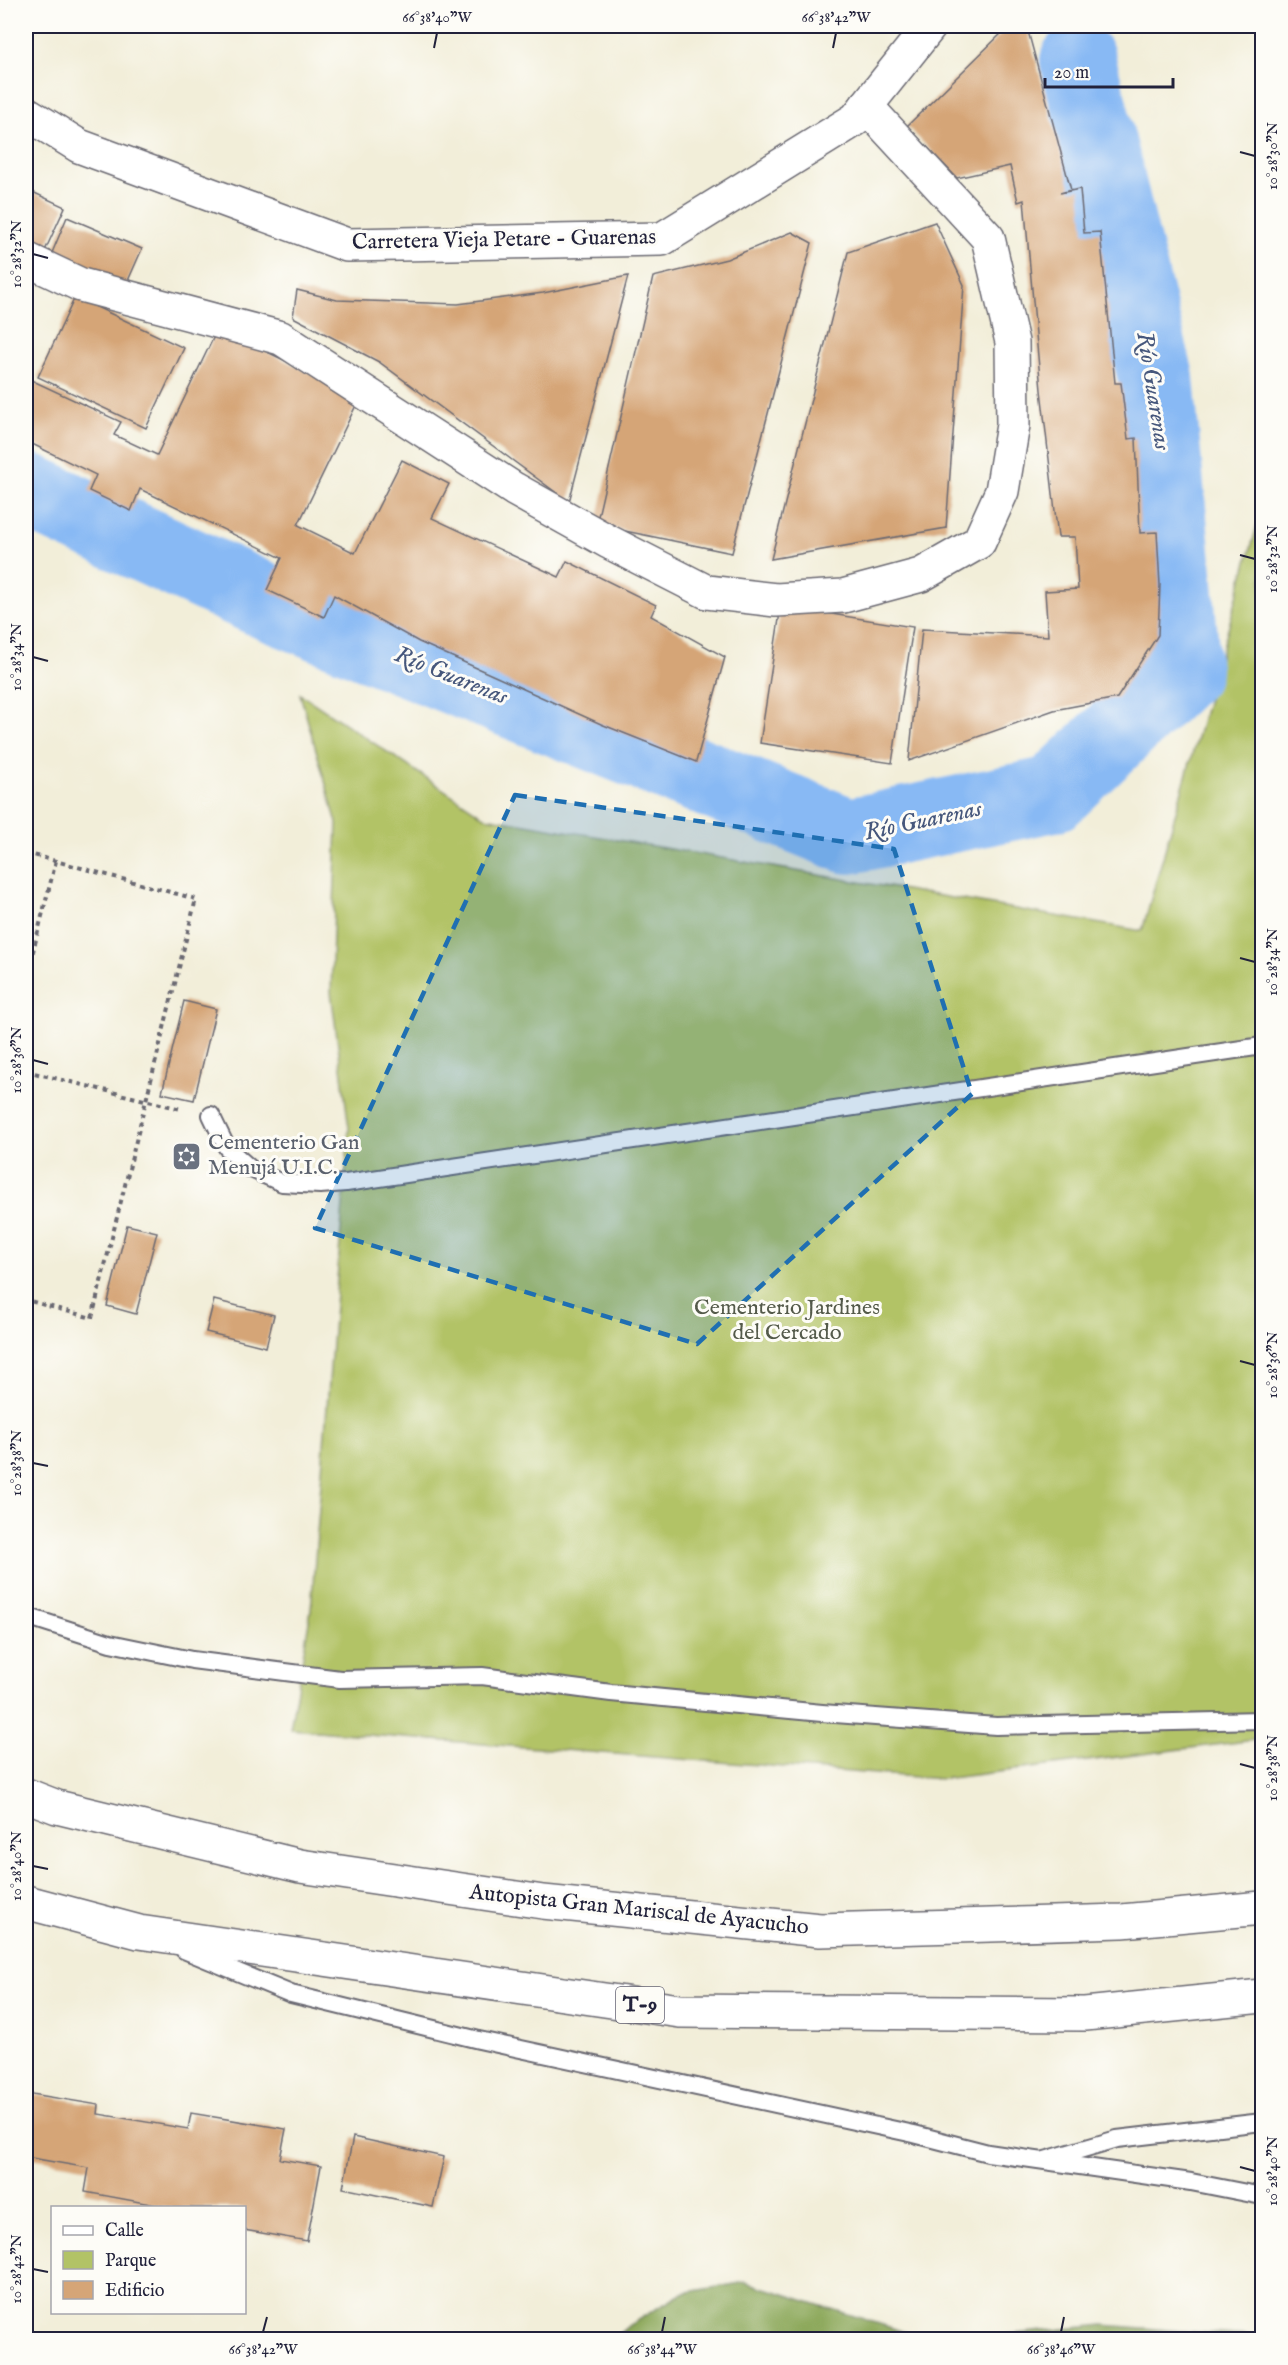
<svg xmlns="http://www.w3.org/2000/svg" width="1288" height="2365" font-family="'IM FELL English',serif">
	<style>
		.green { fill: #b2c366; stroke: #6a7250; stroke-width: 1.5 }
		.forest { fill: #8da95b; stroke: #58664b; stroke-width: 1.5 }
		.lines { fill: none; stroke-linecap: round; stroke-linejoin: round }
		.stream { stroke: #88b9f4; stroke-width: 12 }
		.river { stroke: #88b9f4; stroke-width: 76 }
		.building { fill: #d5a577 }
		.service-casing { stroke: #6b6972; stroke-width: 20 }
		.minor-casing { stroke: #6b6972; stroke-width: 36 }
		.secondary-casing { stroke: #6b6972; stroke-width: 36 }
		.motorway-casing { stroke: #6b6972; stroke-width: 36 }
		.path { stroke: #6b6972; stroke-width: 4; stroke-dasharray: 4.5 4.5; stroke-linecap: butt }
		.service { stroke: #fff; stroke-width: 16 }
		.minor { stroke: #fff; stroke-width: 33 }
		.secondary { stroke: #fff; stroke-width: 33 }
		.motorway { stroke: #fff; stroke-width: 33 }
		.marked { fill: #1f6fb2; fill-opacity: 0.2; stroke: #1f6fb2; stroke-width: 4.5; stroke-dasharray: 12 8; stroke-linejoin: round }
		.ticks { fill: none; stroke: #22223b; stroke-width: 2 }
		.labels { text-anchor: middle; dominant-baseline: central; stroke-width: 6; stroke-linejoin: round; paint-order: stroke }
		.shield { fill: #fdfcf7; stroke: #646373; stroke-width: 1.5 }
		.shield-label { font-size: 21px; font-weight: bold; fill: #22223b }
		.street-label { font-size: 22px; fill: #22223b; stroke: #fdfcf7 }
		.worship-label { font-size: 22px; fill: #5b616d; stroke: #fdfcf7; text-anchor: start }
		.park-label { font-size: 22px; fill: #545a4a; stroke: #fdfcf7 }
		.water-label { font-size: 24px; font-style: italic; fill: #46577c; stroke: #fdfcf7 }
		.neatline { fill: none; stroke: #22223b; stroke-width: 2 }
		.ticks-label { font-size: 15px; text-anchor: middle; fill: #22223b }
	</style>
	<rect width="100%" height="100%" fill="#fdfcf7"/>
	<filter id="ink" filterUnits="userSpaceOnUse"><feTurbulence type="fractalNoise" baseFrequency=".0167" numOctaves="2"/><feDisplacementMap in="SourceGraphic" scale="12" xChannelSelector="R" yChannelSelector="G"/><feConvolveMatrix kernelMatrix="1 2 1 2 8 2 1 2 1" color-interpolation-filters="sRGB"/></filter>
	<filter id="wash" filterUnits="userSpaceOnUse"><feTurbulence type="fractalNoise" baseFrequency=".008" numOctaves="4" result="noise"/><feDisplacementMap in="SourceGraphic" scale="24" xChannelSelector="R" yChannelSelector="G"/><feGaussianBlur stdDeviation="1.35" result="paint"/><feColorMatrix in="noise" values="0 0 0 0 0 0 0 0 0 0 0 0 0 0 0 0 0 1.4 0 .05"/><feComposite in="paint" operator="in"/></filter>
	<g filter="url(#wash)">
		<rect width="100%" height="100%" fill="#f2eed9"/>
		<!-- green -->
		<path class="green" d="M1262 509V1739L942 1779 290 1729 311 1610 349 1128 331 992 337 823 300 694 485 817 1142 931Z"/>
		<!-- forest -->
		<path class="forest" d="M746 2282 921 2337H984L1103 2325 1262 2337V2339H613L629 2325 683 2293Z"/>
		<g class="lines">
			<!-- stream -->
			<path class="stream" d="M1075 26 1078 61"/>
			<!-- river -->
			<path class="river" d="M26 490 270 603 849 836 1053 794 1183 670 1156 378 1078 61"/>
		</g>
		<g id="blocks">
			<!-- building -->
			<g class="building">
				<path d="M1009 26H1015L1028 31 1071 190 1060 193 1080 189 1084 233 1100 232 1115 383H1121L1128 439 1136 438 1140 533 1157 532 1160 585 1158 635 1117 698 1054 710 909 761 922 629 1048 636 1045 591 1078 589 1075 537H1058L1041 390 1024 200 1018 202 1010 166 957 178 907 126Z"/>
				<path d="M26 189 65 207 43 255 26 247Z"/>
				<path d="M67 217 142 249 123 292 49 260Z"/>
				<path d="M935 222 964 285 946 528 771 559 848 252Z"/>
				<path d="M792 232 812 243 732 553 596 525 653 277 727 259Z"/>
				<path d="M628 276 569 502 379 362 293 317 297 290 337 300 458 304 543 293Z"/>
				<path d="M75 297 184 348 146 428 38 377Z"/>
				<path d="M218 328 360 397 298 525 355 553 402 460 449 484 432 518 559 577 567 561 656 605 651 616 725 657 696 762 601 724 419 642 334 595 324 617 267 590 282 558 140 489 131 511 89 491 96 475 26 441V386L29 379 121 422 114 435 157 455Z"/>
				<path d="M781 606 913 627 892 763 760 743Z"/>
				<path d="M184 1001 216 1009 194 1100 162 1093Z"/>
				<path d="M127 1225 157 1232 136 1314 107 1306Z"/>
				<path d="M214 1300 274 1315 266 1347 206 1332Z"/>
				<path d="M26 2093 99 2105 98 2114 188 2129 191 2113 286 2129 280 2159 321 2166 307 2241 244 2230V2208H172L85 2192 89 2168 26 2157Z"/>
				<path d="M353 2137 444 2157 433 2207 343 2188Z"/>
			</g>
		</g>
	</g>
	<g filter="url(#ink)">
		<use href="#blocks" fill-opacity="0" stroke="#6b6972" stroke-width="1.5"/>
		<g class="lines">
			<defs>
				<g id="service">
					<path d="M211 1115 227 1148 251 1169 282 1183 320 1185 346 1183 1262 1046"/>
					<path d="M26 1616 110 1643 192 1660 340 1679 482 1676 611 1693 822 1713 996 1726 1262 1720"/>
					<path d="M184 1950 291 1994 479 2040 914 2134 988 2153 1191 2182 1262 2196"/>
					<path d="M1045 2160 1117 2139 1262 2122"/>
				</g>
				<path id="minor" d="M26 259 81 285 281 338 514 489 609 542 707 592 776 600 843 596 921 575 979 542 1002 491 1013 425 1012 342 988 238 866 106"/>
				<path id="secondary" d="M26 113 79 146 347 245 662 239 856 119 930 26"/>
				<g id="motorway">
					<path d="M26 1795 57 1807 300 1866 543 1902 820 1930 1122 1921 1262 1908"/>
					<path d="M26 1902 139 1932 680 2011 1085 2014 1262 1996"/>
				</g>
			</defs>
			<!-- service casing -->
			<use href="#service" class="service-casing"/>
			<!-- minor casing -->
			<use href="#minor" class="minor-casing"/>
			<!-- secondary casing -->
			<use href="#secondary" class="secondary-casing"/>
			<!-- motorway casing -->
			<use href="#motorway" class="motorway-casing"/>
			<!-- path -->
			<g class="path">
				<path d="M26 853 196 899 92 1318 26 1300"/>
				<path d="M26 979 56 861"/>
				<path d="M26 1071 181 1109"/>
			</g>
			<!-- service -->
			<use href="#service" class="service"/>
			<!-- minor -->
			<use href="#minor" class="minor"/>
			<!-- secondary -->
			<use href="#secondary" class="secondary"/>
			<!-- motorway -->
			<use href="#motorway" class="motorway"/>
		</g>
	</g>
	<!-- marked area -->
	<path class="marked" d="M515 795 894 849 972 1094 697 1344 315 1228Z"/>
	<!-- ticks -->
	<path class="ticks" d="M434 48 437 33M833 48 836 33M1240 152 1255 156M33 254 48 258M1240 555 1255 559M33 657 48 661M1240 958 1255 962M33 1060 48 1064M1240 1361 1255 1365M33 1463 48 1466M1240 1764 1255 1768M33 1866 48 1869M1240 2167 1255 2171M33 2269 48 2272M263 2332 267 2317M662 2332 665 2317M1061 2332 1064 2317"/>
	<!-- icons -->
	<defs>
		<symbol id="synagogue-square" viewBox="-11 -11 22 22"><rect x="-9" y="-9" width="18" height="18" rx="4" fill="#6b7280" stroke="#fdfcf7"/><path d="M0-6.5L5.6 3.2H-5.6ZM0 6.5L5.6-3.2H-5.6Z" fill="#fff"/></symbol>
	</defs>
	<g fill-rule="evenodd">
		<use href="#synagogue-square" x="170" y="1140" width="33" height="33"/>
	</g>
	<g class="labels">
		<!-- shield labels -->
		<rect class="shield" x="616" y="1987" width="48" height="36" rx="4.5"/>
		<g class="shield-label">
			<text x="640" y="2005">T-9</text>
		</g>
		<!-- street labels -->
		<g class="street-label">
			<text transform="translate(504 240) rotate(-1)">Carretera Vieja Petare - Guarenas</text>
			<text transform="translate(639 1910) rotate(6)">Autopista Gran Mariscal de Ayacucho</text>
		</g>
		<!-- worship labels -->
		<g class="worship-label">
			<text x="208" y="1143">Cementerio Gan<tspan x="208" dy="25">Menujá U.I.C.</tspan></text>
		</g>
		<!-- park labels -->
		<g class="park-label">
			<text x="787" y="1308">Cementerio Jardines<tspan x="787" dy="25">del Cercado</tspan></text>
		</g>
		<!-- water labels -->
		<g class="water-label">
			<text transform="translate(1153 391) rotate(81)">Río Guarenas</text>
			<text transform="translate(451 676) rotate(22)">Río Guarenas</text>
			<text transform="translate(923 821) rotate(-12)">Río Guarenas</text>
		</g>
	</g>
	<!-- margin -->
	<rect width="1288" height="2365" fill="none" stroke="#fdfcf7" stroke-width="66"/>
	<!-- legend -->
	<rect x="51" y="2206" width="195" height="108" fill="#fdfcf7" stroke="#a5a5ac" stroke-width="1.5"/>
	<rect x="63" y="2226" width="30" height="9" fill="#ffffff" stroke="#a5a5ac" stroke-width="1.5"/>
	<text x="105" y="2236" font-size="18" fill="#22223b">Calle</text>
	<rect x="63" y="2251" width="30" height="18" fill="#b2c366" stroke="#a5a5ac" stroke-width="1.5"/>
	<text x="105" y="2266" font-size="18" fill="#22223b">Parque</text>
	<rect x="63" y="2281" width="30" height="18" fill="#d5a577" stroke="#a5a5ac" stroke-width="1.5"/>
	<text x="105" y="2296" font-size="18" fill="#22223b">Edificio</text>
	<!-- scale -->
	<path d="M1045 78v9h128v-9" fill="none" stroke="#22223b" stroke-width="3"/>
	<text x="1054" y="78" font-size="18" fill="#22223b" stroke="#fdfcf7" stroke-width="4.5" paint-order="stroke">20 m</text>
	<rect x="33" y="33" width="1222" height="2299" class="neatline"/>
	<g class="ticks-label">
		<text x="437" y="22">66°38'40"W</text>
		<text x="836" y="22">66°38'42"W</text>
		<text transform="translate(1272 156) rotate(-90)" y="5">10°28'30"N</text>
		<text transform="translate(16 254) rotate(-90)" y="5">10°28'32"N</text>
		<text transform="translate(1272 559) rotate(-90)" y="5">10°28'32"N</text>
		<text transform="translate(16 657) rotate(-90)" y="5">10°28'34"N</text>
		<text transform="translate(1272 962) rotate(-90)" y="5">10°28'34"N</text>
		<text transform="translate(16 1060) rotate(-90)" y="5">10°28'36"N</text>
		<text transform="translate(1272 1365) rotate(-90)" y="5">10°28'36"N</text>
		<text transform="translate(16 1463) rotate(-90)" y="5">10°28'38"N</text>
		<text transform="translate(1272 1768) rotate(-90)" y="5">10°28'38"N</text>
		<text transform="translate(16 1866) rotate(-90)" y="5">10°28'40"N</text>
		<text transform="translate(1272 2171) rotate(-90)" y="5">10°28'40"N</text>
		<text transform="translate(16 2269) rotate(-90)" y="5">10°28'42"N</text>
		<text x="263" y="2354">66°38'42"W</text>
		<text x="662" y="2354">66°38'44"W</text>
		<text x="1061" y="2354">66°38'46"W</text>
	</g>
</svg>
